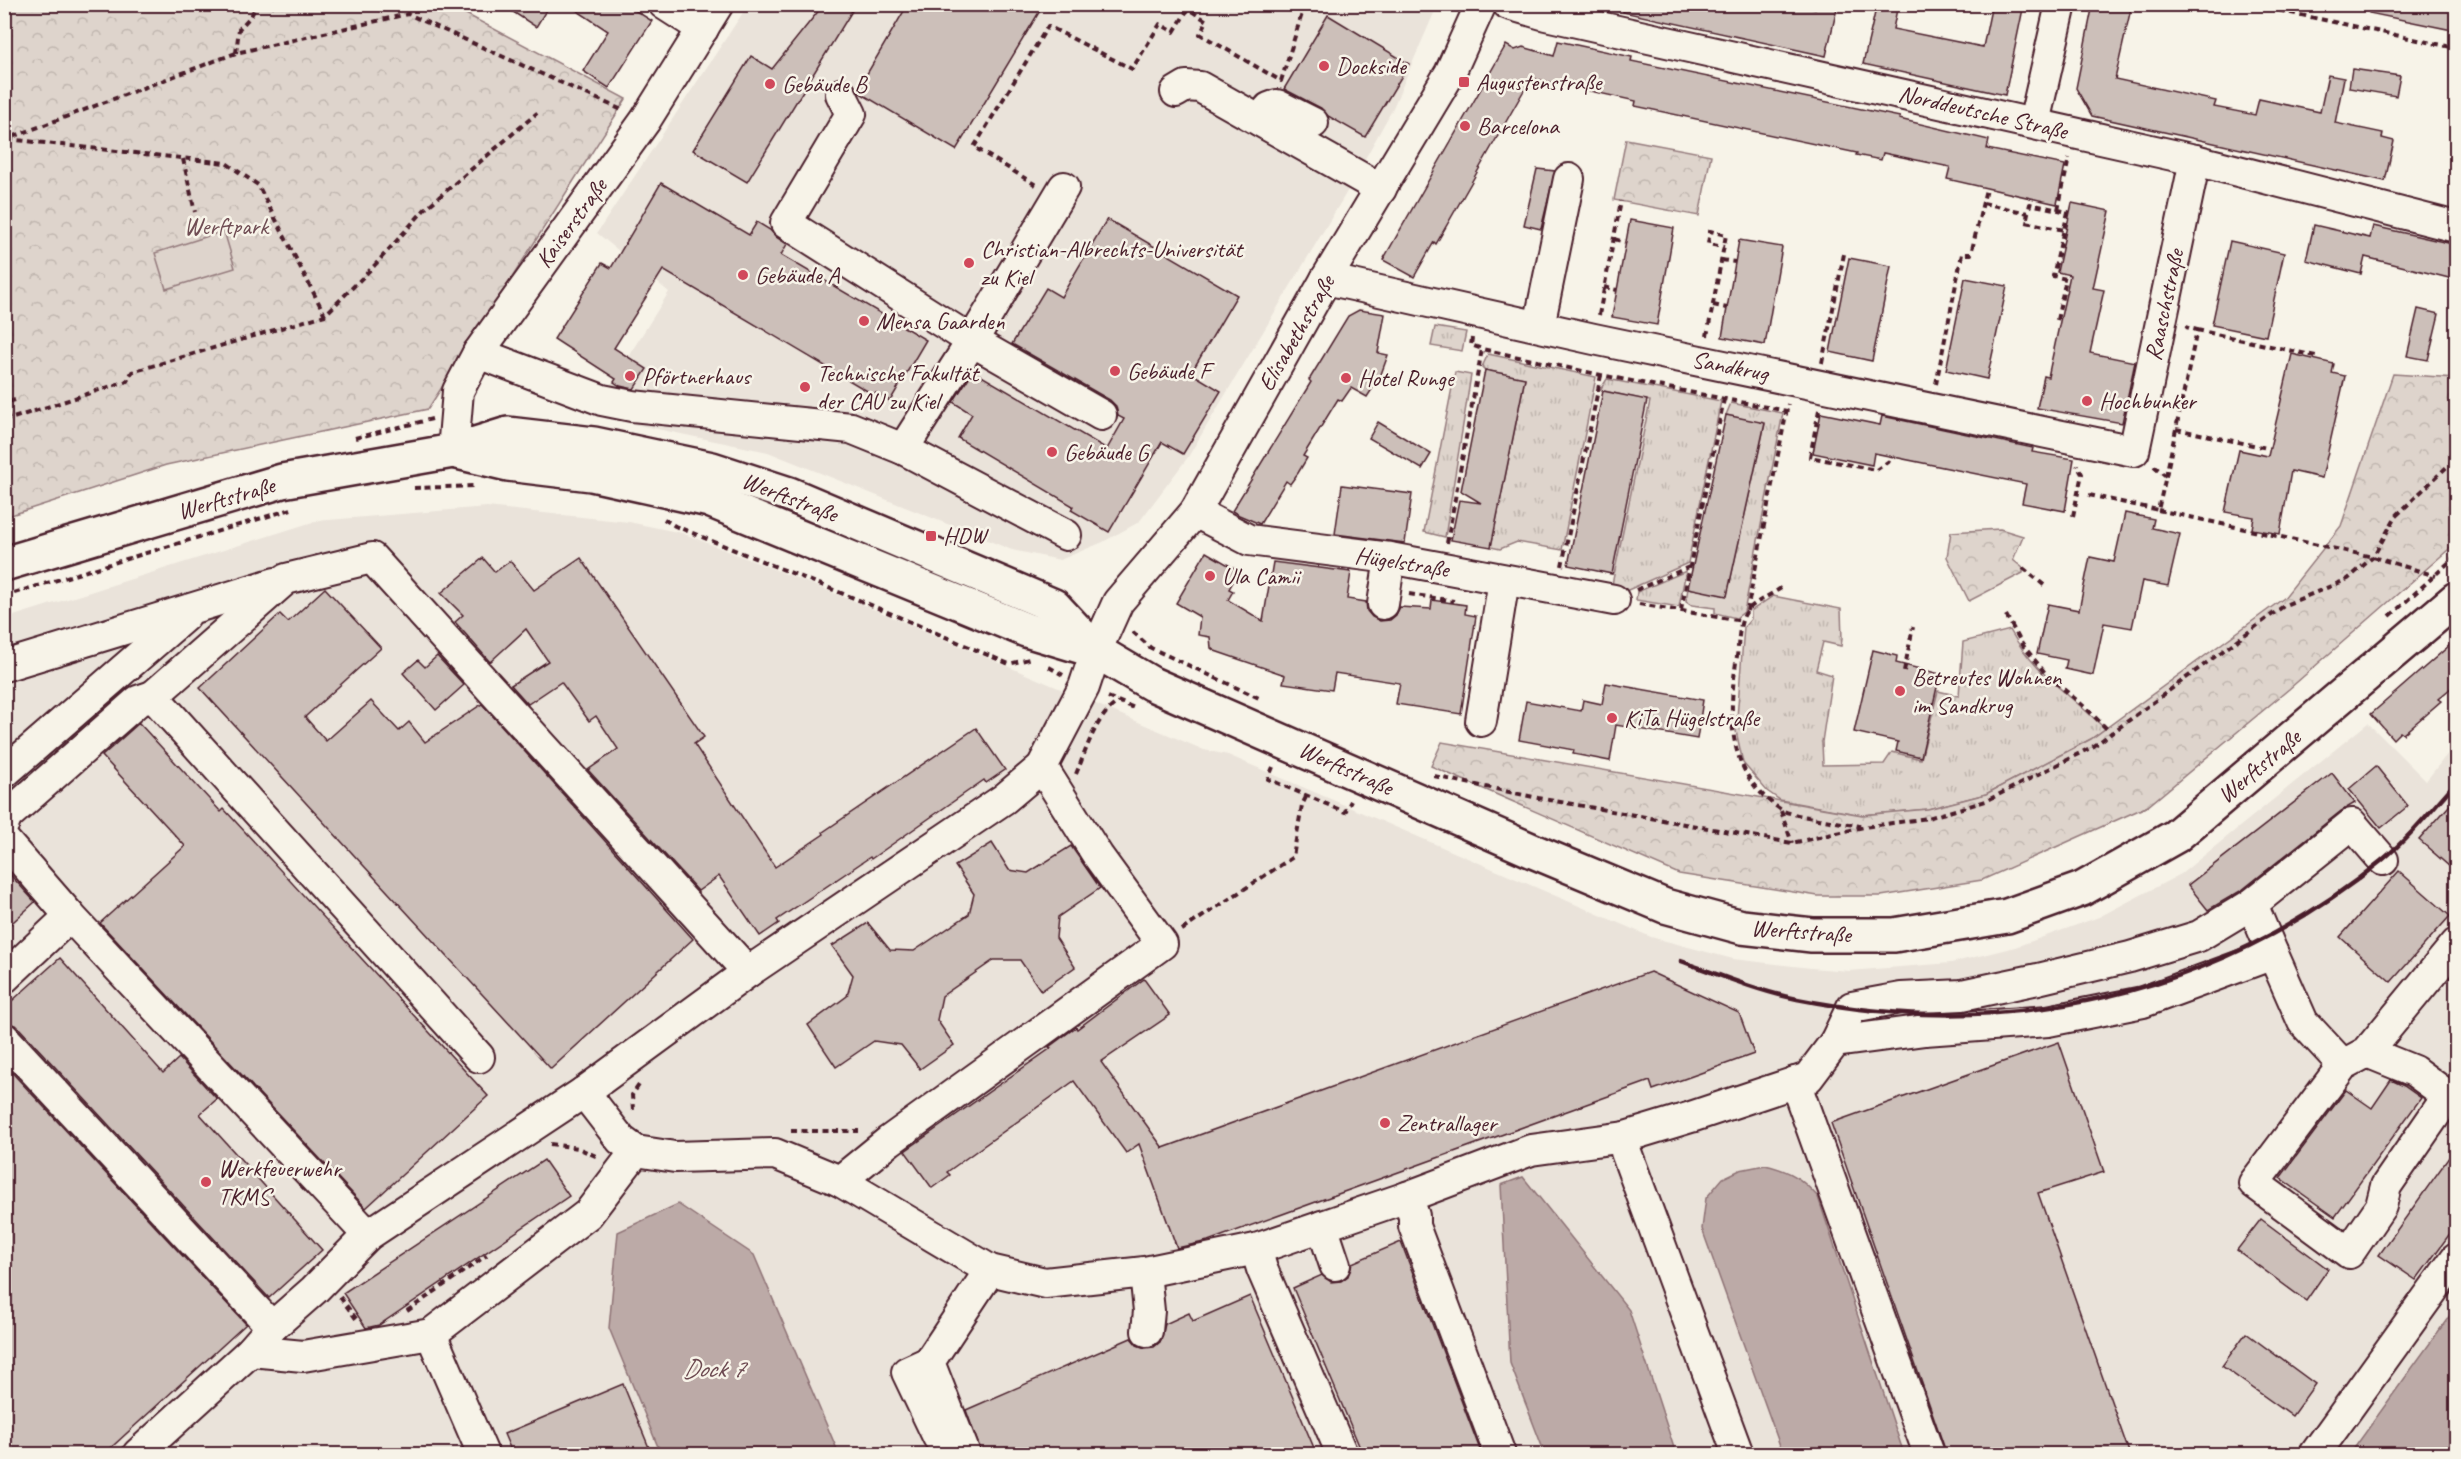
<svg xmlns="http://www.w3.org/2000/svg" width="2461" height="1459" font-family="Caveat,sans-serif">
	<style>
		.built { fill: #eae3da }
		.grass { fill: url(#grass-tufts); stroke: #947a7c; stroke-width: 1.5 }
		.park { fill: url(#park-crowns); stroke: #947a7c; stroke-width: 1.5 }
		.pitch { fill: #ded4cc; stroke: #947a7c; stroke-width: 1.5 }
		.water { fill: #bcaaa7; stroke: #8e7275; stroke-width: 1.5 }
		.building { fill: #ccbfb9; stroke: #4a1f2b; stroke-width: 1.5 }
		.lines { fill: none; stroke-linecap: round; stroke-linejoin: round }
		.minor-casing { stroke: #4a1f2b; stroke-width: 34 }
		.major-casing { stroke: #4a1f2b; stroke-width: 38 }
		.path { stroke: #4a1f2b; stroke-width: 4; stroke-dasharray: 6 4.5; stroke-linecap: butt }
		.minor { stroke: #f7f3e8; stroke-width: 30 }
		.major { stroke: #f7f3e8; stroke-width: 33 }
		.rail { stroke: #4a1f2b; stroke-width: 4.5 }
		.poi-dot { fill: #d1495b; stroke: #f7f3e8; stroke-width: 2 }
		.labels { text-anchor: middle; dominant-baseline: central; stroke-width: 5; stroke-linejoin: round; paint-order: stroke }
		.poi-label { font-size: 24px; fill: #4a1f2b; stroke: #f7f3e8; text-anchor: start }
		.street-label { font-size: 24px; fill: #4a1f2b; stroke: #f7f3e8 }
		.park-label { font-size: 24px; fill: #6f4c53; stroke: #f7f3e8 }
		.water-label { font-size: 26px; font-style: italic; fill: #6c4950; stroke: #f7f3e8 }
	</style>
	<defs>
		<pattern id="grass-tufts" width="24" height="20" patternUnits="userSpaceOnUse" patternTransform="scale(1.5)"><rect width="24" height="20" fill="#ded4cc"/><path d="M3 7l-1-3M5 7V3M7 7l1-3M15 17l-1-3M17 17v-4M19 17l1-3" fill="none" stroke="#c0b6af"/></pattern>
		<pattern id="park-crowns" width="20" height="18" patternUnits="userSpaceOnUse" patternTransform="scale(1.5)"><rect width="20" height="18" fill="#ded4cc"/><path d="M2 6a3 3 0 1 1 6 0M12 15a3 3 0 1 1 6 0" fill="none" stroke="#c0b6af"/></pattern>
	</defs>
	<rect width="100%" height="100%" fill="#f7f3e8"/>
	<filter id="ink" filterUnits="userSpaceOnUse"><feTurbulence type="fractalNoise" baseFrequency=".0167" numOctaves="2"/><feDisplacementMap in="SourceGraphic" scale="12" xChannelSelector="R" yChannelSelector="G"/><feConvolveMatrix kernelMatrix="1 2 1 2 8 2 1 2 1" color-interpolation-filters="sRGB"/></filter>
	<g filter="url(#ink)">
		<!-- built -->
		<g class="built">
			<path d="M1386 4 1434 13 1392 110 1345 195 1188 457 1139 522 1103 542 1060 560 1012 550 768 452 604 418 611 384 669 292 597 233 748 5Z"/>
			<path d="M487 507 629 522 682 533 859 603 1204 750 1228 755 1651 937 1733 959 1811 968 1849 971 1951 963 2015 947 2099 917 2181 874 2368 723 2426 781 2456 743V1307L2350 1454H5L4 619 316 521Z"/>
		</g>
		<!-- grass -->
		<g class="grass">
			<path d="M1435 327 1466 332 1462 351 1431 346Z"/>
			<path d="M1488 354 1596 377 1562 550 1517 542 1500 549 1491 547 1525 378 1485 370 1482 367Z"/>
			<path d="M1455 372 1471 375 1445 537 1424 532Z"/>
			<path d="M1607 379 1721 401 1688 563 1617 595 1610 594 1650 401 1600 390Z"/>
			<path d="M1731 403 1783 413 1744 612 1736 618 1715 613V608L1692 605 1686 601 1688 588 1727 595 1765 424 1726 415Z"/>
			<path d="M1686 571 1679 607 1636 600 1637 592Z"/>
			<path d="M1773 596 1841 609 1842 639 1841 646 1823 642 1816 670 1832 675 1822 742 1823 765 1884 764 1892 752 1921 759 1938 691 1959 696 1963 642 2010 630C2035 675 2071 694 2105 729L2091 739 1986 794 1928 809 1862 815 1780 800 1767 791 1743 763 1736 731 1744 627 1751 619V611Z"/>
		</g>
		<!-- park -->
		<g class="park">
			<path d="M5 5H449L626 99 428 409 166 465 5 517Z"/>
			<path d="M1626 139 1711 155 1699 216 1614 200Z"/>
			<path d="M2393 374 2456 378V543L2289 689 2148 806 1982 880 1881 896H1818L1679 874 1431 766 1442 742 1862 815 1928 809 1986 794 2091 739 2284 598 2341 526Z"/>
			<path d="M2000 529 2023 536 2013 560 2023 568V573L1969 601 1947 557 1951 532Z"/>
		</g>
		<!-- pitch -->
		<path class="pitch" d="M224 231 235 268 166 289 155 253Z"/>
		<!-- water -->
		<g class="water">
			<path d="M1765 1165C1791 1171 1801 1178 1818 1197L1904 1454H1783L1702 1229 1706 1198 1723 1178 1740 1170Z"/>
			<path d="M1523 1177 1629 1310 1676 1454H1545L1510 1363 1501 1185Z"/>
			<path d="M678 1204 754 1255 839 1454H661L609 1328 618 1232Z"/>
			<path d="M2456 1307V1454H2350Z"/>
		</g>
		<!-- building -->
		<g class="building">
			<path d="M501 4H550L536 27Z"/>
			<path d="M567 4H625L652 21 609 88 583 71 608 31Z"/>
			<path d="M824 4H841L852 11 747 182 693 150 751 56 772 69Z"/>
			<path d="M908 4H1044L956 150 860 93 858 89Z"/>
			<path d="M1624 4H1794L1815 9 1817 4H1838L1826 56 1623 12Z"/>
			<path d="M1877 4H1898L1893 29 1983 47 1992 4H2024L2005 95 1863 64Z"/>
			<path d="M2093 4H2132L2115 79 2216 101 2214 107 2255 115 2259 99 2320 112 2328 75 2344 78 2335 123 2383 133 2382 138 2394 141 2385 181 2092 116 2076 88Z"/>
			<path d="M2369 4H2457V31L2369 13Z"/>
			<path d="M1328 15 1409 64 1365 137 1328 116 1321 108 1284 89Z"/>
			<path d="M1558 41 1632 57 1631 61 1900 117 1899 119 1989 140 1987 149 2065 165 2057 204 1947 179 1950 167 1883 153 1881 160 1856 155 1857 153 1635 106 1636 101 1531 78 1436 244 1434 242 1414 277 1383 260 1506 45 1515 50 1523 47 1554 56Z"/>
			<path d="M2352 69 2400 76 2396 96 2349 88Z"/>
			<path d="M1537 169 1555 171 1541 229 1524 225Z"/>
			<path d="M661 183 749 235 757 222 770 230 776 237 787 244 781 255 926 340 890 401 876 393 874 395 663 270 614 348 647 369 634 389 620 386 614 382 616 379 554 339 602 263 611 268Z"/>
			<path d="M2072 203 2110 211 2093 288 2104 290 2090 353 2135 362 2122 423 2037 408 2044 376 2048 377 2070 275 2057 272Z"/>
			<path d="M1107 219 1237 295 1191 373 1221 391 1183 454 1162 442 1109 532 1071 510 1073 506 958 438 972 414 953 402 973 371 1107 449 1124 419 1118 416 1116 406 1110 400 1012 344 1046 288 1061 297Z"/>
			<path d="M1630 220 1674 228 1657 325 1612 317Z"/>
			<path d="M2314 225 2370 238 2373 226 2457 245V280L2365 257 2361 274 2306 260Z"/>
			<path d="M1739 240 1782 247 1765 345 1722 337Z"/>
			<path d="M2230 241 2284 253 2266 336 2212 325Z"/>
			<path d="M1849 258 1891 266 1872 361 1830 352Z"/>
			<path d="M1965 278 2007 286 1987 379 1946 370Z"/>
			<path d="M2418 309 2439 314 2428 360 2407 356Z"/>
			<path d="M1359 310 1385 314 1378 353 1388 355 1380 377 1367 397 1351 388 1342 401 1338 399 1303 456 1307 458 1298 473 1290 484 1286 481 1260 524 1239 515 1232 511 1311 382 1309 380 1348 316Z"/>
			<path d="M2292 354 2334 364 2332 373 2345 376 2322 478 2291 471 2280 534 2252 529 2254 517 2225 512 2239 450 2268 456Z"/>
			<path d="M1485 370 1525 378 1491 547 1451 540 1459 500 1481 503 1461 491Z"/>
			<path d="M1603 391 1647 400 1612 574 1568 565Z"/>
			<path d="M1821 413 1880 425 1882 416 2033 448 2032 452 2074 459 2065 511 2022 503 2026 484 1874 453 1872 465 1813 453Z"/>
			<path d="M1726 415 1765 423 1727 596 1688 588Z"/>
			<path d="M1378 422 1431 454 1422 469 1369 438Z"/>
			<path d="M1342 485 1412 494 1405 543 1335 534Z"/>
			<path d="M2125 513 2154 519 2152 528 2180 534 2168 586 2142 581 2132 628 2104 623 2093 675 2065 669 2067 660 2037 654 2048 604 2079 610 2090 557 2114 562Z"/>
			<path d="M1206 552 1239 571 1229 589 1233 591 1228 600 1263 621 1273 562 1351 572 1347 599 1366 602 1367 611 1372 617 1380 621 1390 620 1396 615 1400 607 1431 609 1432 600 1466 605 1465 614 1476 616 1461 714 1396 704 1400 683 1335 673 1332 690 1283 683 1285 675 1215 651 1211 648 1210 637 1198 635 1200 617 1176 603Z"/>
			<path d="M483 558 495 572 510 561 534 590 581 558 704 737 694 744 775 867 824 834 823 832 976 728 1005 770 986 783 984 780 871 859 870 857 777 920 779 923 760 936 719 876 698 891 588 770 618 749 596 716 589 721 561 682 528 704 511 685 548 661 526 629 490 662 455 622 463 615 441 593Z"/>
			<path d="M325 588 381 648 305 717 326 741 371 701 399 731 409 722 425 742 482 704 693 939 551 1069 200 688 280 614 288 622Z"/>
			<path d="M2457 639V683L2438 699 2441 701 2425 715 2403 734 2400 732 2393 739 2371 714Z"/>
			<path d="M1873 650 1897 656 1896 663 1940 674 1921 757 1896 751 1898 742 1854 732Z"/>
			<path d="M437 656 464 685 436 710 403 673 418 660 425 667Z"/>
			<path d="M1606 683 1703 700 1697 739 1616 725 1610 761 1573 754 1574 750 1519 740 1526 701 1581 711 1583 700 1602 704Z"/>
			<path d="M139 723 221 812 224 809 488 1096 366 1208 100 923 185 846 102 756Z"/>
			<path d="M2376 766 2408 806 2381 828 2349 789Z"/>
			<path d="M2332 773 2355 803 2341 811 2242 890 2208 910 2188 885Z"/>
			<path d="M2457 797V873L2419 840Z"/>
			<path d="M992 843 1009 870 1028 873 1071 846 1100 888 1058 917 1056 938 1075 967 1041 991 1020 960H994L942 996 937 1020 954 1045 920 1069 901 1045 874 1041 836 1067 808 1025 847 996 853 975 832 946 868 923 890 950 914 951 969 914 974 894 955 866Z"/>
			<path d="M4 868 35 902 4 930Z"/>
			<path d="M2399 871 2450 916 2391 982 2340 937Z"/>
			<path d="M60 958 163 1073 179 1058 217 1099 200 1114 322 1250 269 1298 17 1026 4 1021V1008Z"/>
			<path d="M1650 972 1739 1013 1754 1054 1653 1090 1650 1081 1208 1241 1177 1248 1139 1144 1126 1153 1074 1081 947 1172 950 1175 932 1188 905 1151 1051 1048 1049 1047 1076 1027 1077 1029 1144 979 1170 1015 1101 1062 1163 1148Z"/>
			<path d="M2059 1042 2104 1172 2038 1193 2130 1455H1947L1831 1123Z"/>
			<path d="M4 1064 246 1324 103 1455H4Z"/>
			<path d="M2391 1080 2404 1086 2421 1098 2335 1217 2280 1178 2346 1090 2372 1108Z"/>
			<path d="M2457 1146V1224L2416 1280 2379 1255Z"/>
			<path d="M544 1160 569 1196 379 1325 366 1328 343 1293Z"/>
			<path d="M2261 1219 2328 1269 2306 1301 2237 1250Z"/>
			<path d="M1401 1242 1482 1455H1363L1293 1288 1322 1275 1331 1282 1341 1281 1348 1276 1352 1263Z"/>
			<path d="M1250 1296 1317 1455H982L966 1410 1131 1338 1137 1345 1145 1348 1154 1347 1161 1341 1165 1324 1189 1313 1193 1321Z"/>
			<path d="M2246 1333 2315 1384 2292 1416 2222 1366Z"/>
			<path d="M623 1384 652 1455H513L504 1434Z"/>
		</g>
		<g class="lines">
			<defs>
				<g id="minor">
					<path d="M664 4 703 29"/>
					<path d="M1508 4 1546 15 2195 160 2456 227"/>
					<path d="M1176 92 1186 86 1200 87 1381 189"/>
					<path d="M841 94 851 114 786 223 972 341 1101 415"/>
					<path d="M1261 121 1269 108 1277 105 1313 123"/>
					<path d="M2034 123 2061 4"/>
					<path d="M1326 279 1594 339 2134 451 2195 160"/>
					<path d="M1539 326 1569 179"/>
					<path d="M478 353 602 400 632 406 851 428 903 449 1066 535"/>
					<path d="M903 449 972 341 1064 187"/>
					<path d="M453 451 458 391 478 353 645 121 718 4"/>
					<path d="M1195 512 1249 540 1390 558 1614 600"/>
					<path d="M1383 604 1390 558"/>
					<path d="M4 666 275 583"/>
					<path d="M1481 721 1504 580"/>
					<path d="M4 773 185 616"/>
					<path d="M4 823 7 816 138 701 153 696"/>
					<path d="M4 840 70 916"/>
					<path d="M2252 904 2352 824 2383 860"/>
					<path d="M4 978 70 916 368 1235"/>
					<path d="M4 1038 272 1327"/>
					<path d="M1835 1042 1852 1007 1901 998 1962 995 2038 979 2130 957 2199 936 2252 904 2273 954"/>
					<path d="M2367 1052 2414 1071 2448 1096 2386 1186 2381 1206 2349 1253 2254 1183 2343 1065 2367 1052 2456 944"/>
					<path d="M479 1057 153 696 286 579 372 558 748 972"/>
					<path d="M1795 1082 1929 1454"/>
					<path d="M584 1092 621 1140 636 1151 675 1157 775 1154 840 1181 990 1270 1045 1283 1145 1272 1256 1249 1407 1197 1531 1150 1625 1137 1691 1117 1808 1078 1835 1042 1925 1030 2048 1021 2143 1002 2273 954 2303 1022 2343 1065"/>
					<path d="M1625 1137 1626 1152 1738 1454"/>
					<path d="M840 1181 889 1141 1162 944 1098 856 1042 767"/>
					<path d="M1407 1197 1414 1216V1226L1500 1454"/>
					<path d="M1322 1226 1335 1265"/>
					<path d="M1256 1249 1262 1269 1342 1454"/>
					<path d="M1145 1272 1149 1311 1147 1331"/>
					<path d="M431 1334 483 1454"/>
					<path d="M251 1351 303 1356 431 1334 588 1214 636 1151"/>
					<path d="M929 1362 907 1372 938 1437"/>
					<path d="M138 1454 251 1351 272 1327 314 1290 368 1235 584 1092 748 972 1004 799 1042 767 1084 687 1096 651 1118 602 1195 512 1326 279 1450 73 1481 4"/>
					<path d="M965 1454 929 1362 990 1270"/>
					<path d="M2315 1454 2456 1258"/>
				</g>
				<g id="major">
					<path d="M453 451 508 464 591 474 709 500 1026 630 1096 651 1152 684 1533 851 1665 906 1742 927 1812 935H1894L2007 916 2082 889 2176 836 2456 599"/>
					<path d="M4 564 282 481 453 451 508 434 594 444 712 469 789 494 1054 606 1096 651"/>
				</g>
			</defs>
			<!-- minor casing -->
			<use href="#minor" class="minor-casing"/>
			<!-- major casing -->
			<use href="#major" class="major-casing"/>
			<!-- path -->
			<g class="path">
				<path d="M399 4 408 13"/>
				<path d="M2249 4 2456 48"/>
				<path d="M236 53 239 29 251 16 257 4"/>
				<path d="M8 139 226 163 258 185 325 315"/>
				<path d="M4 140 236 53 408 14 622 110"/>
				<path d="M183 159 195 212"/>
				<path d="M1036 185 974 147 1048 26 1132 69 1160 24 1174 32 1188 9 1207 21 1200 34 1281 81 1305 4"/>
				<path d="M1983 203 2028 213"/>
				<path d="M2058 210 2069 158"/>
				<path d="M1614 239 1625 242"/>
				<path d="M1721 260 1735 262"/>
				<path d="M1604 287 1617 290"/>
				<path d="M1713 305 1727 308"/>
				<path d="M1599 315 1621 201"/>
				<path d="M2057 320 2066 279 2053 276 2068 212 2030 204 2026 222 2064 230"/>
				<path d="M2197 330 2320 357"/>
				<path d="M1707 336 1726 235 1710 231 1708 244 1724 247"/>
				<path d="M1472 338 1471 345 1482 349 1601 375 1787 411"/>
				<path d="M1822 363 1844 254"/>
				<path d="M1936 384 1962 254H1971L1986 189"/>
				<path d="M1819 410 1810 457 1876 470 1895 457"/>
				<path d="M9 419 5 403 15 400"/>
				<path d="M4 421 127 381 132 372 325 315 374 266 425 209 537 113"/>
				<path d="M2176 429 2267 448"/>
				<path d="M355 438 432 419"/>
				<path d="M2166 476 2197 330 2186 327"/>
				<path d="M414 488 476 486"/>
				<path d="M2089 495 2158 510 2166 476 2154 466"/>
				<path d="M2158 510 2373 557 2436 576"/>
				<path d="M2073 516 2082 474 2077 465"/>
				<path d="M664 519 675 526 866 603 1009 664 1029 659"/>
				<path d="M1447 543 1482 349"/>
				<path d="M1562 566 1601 375"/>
				<path d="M2023 568 2045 586"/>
				<path d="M1781 588C1771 595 1754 602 1747 611 1738 622 1739 643 1737 656 1728 714 1725 772 1780 809 1789 816 1846 823 1860 826"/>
				<path d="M1636 590 1689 567"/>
				<path d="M1409 594 1454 601"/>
				<path d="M4 596 295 508"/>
				<path d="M1639 604 1742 621"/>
				<path d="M1681 610 1724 399"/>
				<path d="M1747 611 1788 404"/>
				<path d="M2006 615 2022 644 2046 674 2087 709 2111 733"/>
				<path d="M2390 616 2456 556"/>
				<path d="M1133 632 1151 648 1261 699"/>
				<path d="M1049 667 1063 675"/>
				<path d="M1904 671 1913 627"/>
				<path d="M1108 697 1137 709"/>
				<path d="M1273 767 1268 779 1345 812 1351 801"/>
				<path d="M1076 774C1087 749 1095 717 1118 702"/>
				<path d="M1434 776 1538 798 1792 843 1864 827 1928 818 1986 801 2094 746 2285 605 2348 579 2373 557 2396 516 2456 458"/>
				<path d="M1781 811 1792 843"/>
				<path d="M1182 930 1293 857 1302 805 1307 795"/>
				<path d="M633 1110 632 1095 639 1085"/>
				<path d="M791 1131H859"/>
				<path d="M550 1144 578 1148 600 1158"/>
				<path d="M340 1297 357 1320"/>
				<path d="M407 1311 487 1255"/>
			</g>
			<!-- minor -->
			<use href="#minor" class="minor"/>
			<!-- major -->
			<use href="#major" class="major"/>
			<!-- rail -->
			<path class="rail" d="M1681 961C1719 975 1758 991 1797 999 2008 1041 2214 997 2381 861 2409 838 2432 809 2456 782"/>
		</g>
	</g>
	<!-- markers -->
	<g class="poi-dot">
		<circle cx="1324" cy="66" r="6"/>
		<rect x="1458" y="76" width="12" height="12" rx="3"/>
		<circle cx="770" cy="84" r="6"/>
		<circle cx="1465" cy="126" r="6"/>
		<circle cx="969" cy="263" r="6"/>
		<circle cx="743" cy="275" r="6"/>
		<circle cx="864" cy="321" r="6"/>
		<circle cx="1115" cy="371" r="6"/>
		<circle cx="630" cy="376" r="6"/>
		<circle cx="1346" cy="378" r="6"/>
		<circle cx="805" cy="387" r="6"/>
		<circle cx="2087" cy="401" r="6"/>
		<circle cx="1052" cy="452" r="6"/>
		<rect x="925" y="530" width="12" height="12" rx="3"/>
		<circle cx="1210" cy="576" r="6"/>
		<circle cx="1900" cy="691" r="6"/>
		<circle cx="1612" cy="718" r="6"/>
		<circle cx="1385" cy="1123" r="6"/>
		<circle cx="206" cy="1182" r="6"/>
	</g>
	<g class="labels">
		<!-- poi labels -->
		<g class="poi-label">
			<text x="1336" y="66">Dockside</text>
			<text x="1476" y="82">Augustenstraße</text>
			<text x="782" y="84">Gebäude B</text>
			<text x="1477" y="126">Barcelona</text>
			<text x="981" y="249">Christian-Albrechts-Universität<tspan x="981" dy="28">zu Kiel</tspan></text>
			<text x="755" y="275">Gebäude A</text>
			<text x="876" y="321">Mensa Gaarden</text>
			<text x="1127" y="371">Gebäude F</text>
			<text x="817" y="373">Technische Fakultät<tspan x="817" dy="28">der CAU zu Kiel</tspan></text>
			<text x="642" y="376">Pförtnerhaus</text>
			<text x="1358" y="378">Hotel Runge</text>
			<text x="2099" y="401">Hochbunker</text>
			<text x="1064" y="452">Gebäude G</text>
			<text x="943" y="536">HDW</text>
			<text x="1222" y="576">Ula Camii</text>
			<text x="1912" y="677">Betreutes Wohnen<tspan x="1912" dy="28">im Sandkrug</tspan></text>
			<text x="1624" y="718">KiTa Hügelstraße</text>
			<text x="1397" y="1123">Zentrallager</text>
			<text x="218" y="1168">Werkfeuerwehr<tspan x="218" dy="28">TKMS</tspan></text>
		</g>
		<!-- street labels -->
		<g class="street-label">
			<text transform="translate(1983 112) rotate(13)">Norddeutsche Straße</text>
			<text transform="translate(571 223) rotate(-54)">Kaiserstraße</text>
			<text transform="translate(2164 305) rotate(-78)">Raaschstraße</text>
			<text transform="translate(1296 333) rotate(-60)">Elisabethstraße</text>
			<text transform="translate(1730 366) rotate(11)">Sandkrug</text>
			<text transform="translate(790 497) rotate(21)">Werftstraße</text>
			<text transform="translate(226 498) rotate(-16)">Werftstraße</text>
			<text transform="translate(1402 562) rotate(9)">Hügelstraße</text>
			<text transform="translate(2259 766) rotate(-40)">Werftstraße</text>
			<text transform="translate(1346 768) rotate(24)">Werftstraße</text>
			<text transform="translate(1801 931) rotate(4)">Werftstraße</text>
		</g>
		<!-- park labels -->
		<g class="park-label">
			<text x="226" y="226">Werftpark</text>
		</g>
		<!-- water labels -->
		<g class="water-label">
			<text x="713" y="1368">Dock 7</text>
		</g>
	</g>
	<!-- margin -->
	<rect width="2461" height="1459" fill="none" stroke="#f7f3e8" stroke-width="24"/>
	<rect x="12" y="12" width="2437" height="1435" fill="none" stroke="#4a1f2b" stroke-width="2" filter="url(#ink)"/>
</svg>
